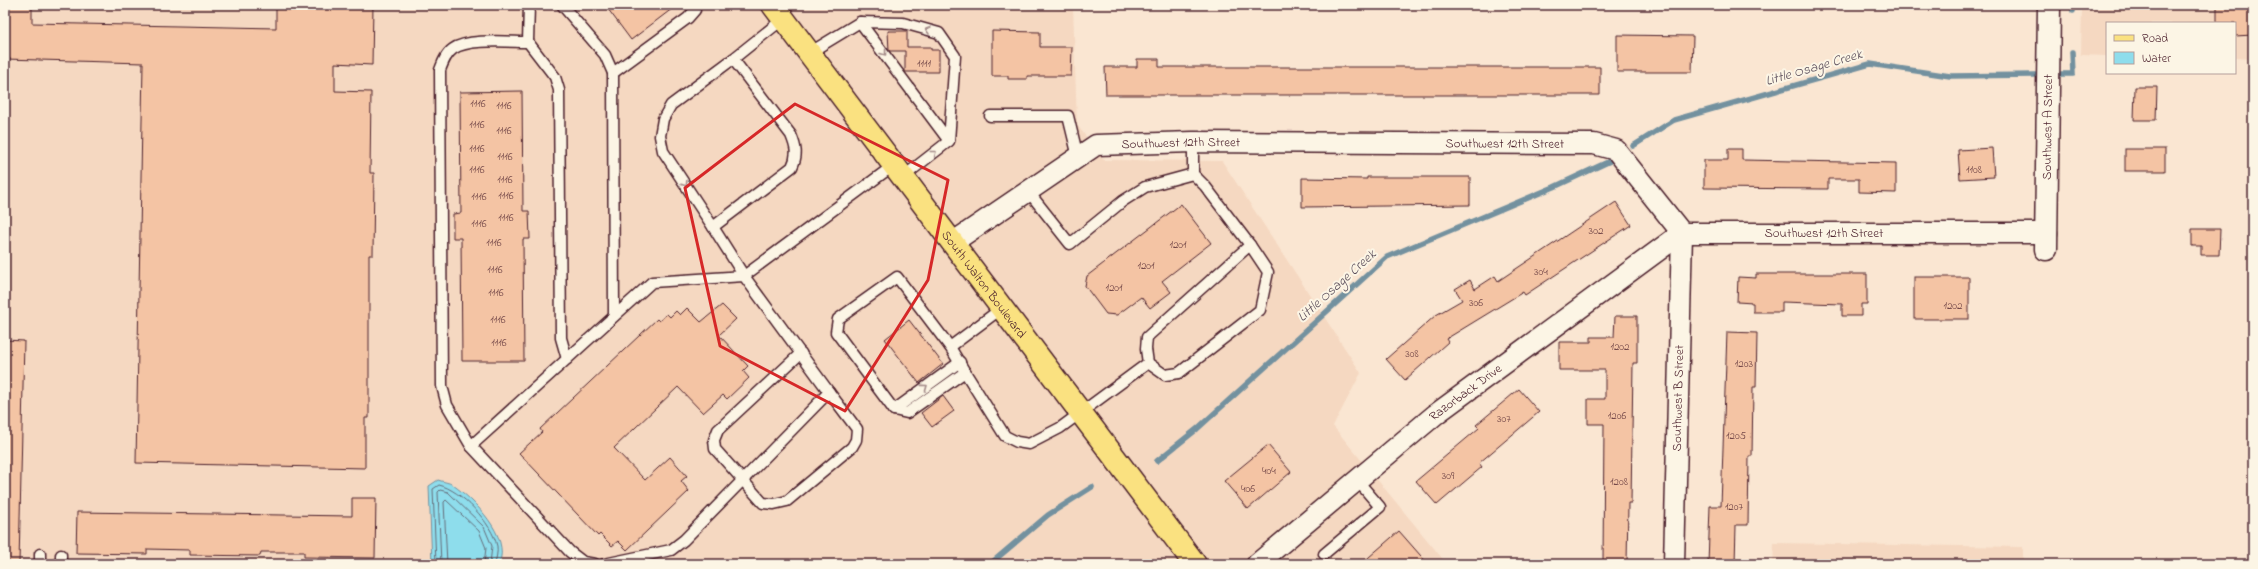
<svg xmlns="http://www.w3.org/2000/svg" width="2258" height="569" font-family="'Indie Flower',sans-serif">
	<style>
		.built { fill: #f5d8c1 }
		.water { fill: #8eddec; stroke: #73919f }
		.lines { fill: none; stroke-linecap: round; stroke-linejoin: round }
		.shore { stroke: #656b78; stroke-width: 1 }
		.stream { stroke: #73919f; stroke-width: 5.5 }
		.building { fill: #f4c4a4; stroke: #4a1f2b }
		.lane-casing { stroke: #4a1f2b; stroke-width: 13 }
		.street-casing { stroke: #4a1f2b; stroke-width: 23 }
		.secondary-casing { stroke: #4a1f2b; stroke-width: 25 }
		.primary-casing { stroke: #4a1f2b; stroke-width: 25 }
		.lane { stroke: #fcf5e5; stroke-width: 10 }
		.street { stroke: #fcf5e5; stroke-width: 20 }
		.secondary { stroke: #fcf5e5; stroke-width: 22 }
		.primary { stroke: #fae180; stroke-width: 22 }
		.oneway { stroke: #a38a88 }
		.marked { fill: none; stroke: #d62828; stroke-width: 3; stroke-linejoin: round }
		.labels { text-anchor: middle; dominant-baseline: central; stroke-width: 4; stroke-linejoin: round; paint-order: stroke }
		.number-label { font-size: 11px; fill: #744849 }
		.street-label { font-size: 13px; fill: #4a1f2b; stroke: #fcf5e5 }
		.water-label { font-size: 14px; font-style: italic; fill: #5b4e5b; stroke: #fcf5e5 }
	</style>
	<rect width="100%" height="100%" fill="#fae6d2"/>
	<filter id="ink" filterUnits="userSpaceOnUse"><feTurbulence type="fractalNoise" baseFrequency=".025" numOctaves="2"/><feDisplacementMap in="SourceGraphic" scale="8" xChannelSelector="R" yChannelSelector="G"/><feConvolveMatrix kernelMatrix="1 2 1 2 8 2 1 2 1" color-interpolation-filters="sRGB"/></filter>
	<g filter="url(#ink)">
		<!-- built -->
		<g class="built">
			<path d="M5 5H1073L1077 125 1104 160 1222 161 1361 373 1333 426 1447 564H5Z"/>
			<path d="M2082 5H2253V59L2235 58V23H2107V56L2081 55Z"/>
			<path d="M1774 543 2023 547V564H1773Z"/>
		</g>
		<!-- water -->
		<path class="water" d="M438 480C443 482 449 482 453 485 474 500 511 536 499 564H432L429 486Z"/>
		<g class="lines">
			<!-- shore -->
			<g class="shore">
				<path d="M436 564 433 489 439 485C461 490 492 523 497 546 498 552 496 558 495 564"/>
				<path d="M441 564 438 492 440 490 448 492 484 527 492 546 490 564"/>
				<path d="M447 564 444 502 446 500 479 531 486 548 484 564"/>
			</g>
			<!-- stream -->
			<g class="stream">
				<path d="M2073 5V11"/>
				<path d="M2061 74H2073L2072 52"/>
				<path d="M1633 146 1674 120 1870 64 1950 76 2035 75"/>
				<path d="M1157 461 1197 429 1387 257 1554 187 1610 161"/>
				<path d="M990 564 1048 515 1092 487"/>
			</g>
		</g>
		<!-- building -->
		<g class="building">
			<path d="M5 5H32V23L276 28V5H373L372 65 335 63V91L371 92 370 173H374L373 255H369V418H365V468L136 463 143 63 5 59Z"/>
			<path d="M605 5H677L631 40Z"/>
			<path d="M2217 5H2253V35L2235 36V23H2217Z"/>
			<path d="M888 31H907V47H931V50H939V72H905V51H889Z"/>
			<path d="M992 31 1040 32V47H1072L1071 76H1027V79H1008V76H992Z"/>
			<path d="M1617 35 1693 36 1692 72H1617Z"/>
			<path d="M1137 59H1159V67H1600V95H1106L1105 67H1137Z"/>
			<path d="M2135 87H2157L2156 120H2134Z"/>
			<path d="M522 91 523 211H529L530 239H523L524 361H462L461 238H453V214L461 213 460 92Z"/>
			<path d="M1992 148 1994 177 1960 179 1958 150Z"/>
			<path d="M1728 149H1742V160L1896 163V193L1859 192V179H1828V189L1704 188V160H1728Z"/>
			<rect x="2125" y="149" width="40" height="22"/>
			<path d="M1367 177H1470V205L1302 207V178L1367 179Z"/>
			<path d="M1616 202 1631 225 1525 295 1523 292 1446 339 1448 342 1405 380 1386 359 1436 315 1462 300 1455 289 1470 280 1475 289 1495 276 1498 281Z"/>
			<path d="M1181 204 1211 243 1162 281 1171 292 1150 308 1141 297 1117 315 1106 314 1085 286 1087 276Z"/>
			<path d="M2192 229H2220L2219 255H2201V246H2192Z"/>
			<path d="M1756 274H1867V304H1861V316H1842V304L1811 303 1782 302V312H1753V303L1737 302 1738 277 1756 278Z"/>
			<rect x="1914" y="277" width="55" height="42"/>
			<path d="M722 305 736 319 719 335 748 366 743 371 749 378 727 399 723 395 703 413 678 387 614 448 645 480 670 457 687 476 681 481 689 491 627 550 618 541 612 546 600 534 598 536 519 453 542 432 540 429 657 319 659 321 667 314 670 317 676 311 680 315 687 308 701 322Z"/>
			<path d="M1615 316H1637V363H1633L1631 503H1628L1627 564H1603L1604 424H1588V399H1605V370H1559V342H1591V337H1614Z"/>
			<path d="M909 320 943 364 919 383 885 339Z"/>
			<path d="M1727 332 1757 333 1756 387H1753L1752 456H1749L1748 525H1736L1735 564H1708L1710 506H1721Z"/>
			<path d="M5 340 24 341 19 564H5Z"/>
			<path d="M1519 389 1539 412 1479 463 1482 467 1437 505 1416 481 1479 428 1476 425Z"/>
			<path d="M943 396 954 411 932 427 921 413Z"/>
			<path d="M1268 445 1291 472 1248 509 1224 481Z"/>
			<path d="M352 498H376L375 558 304 557V552H261L260 556 190 555V550L147 549V554L76 553 77 512 352 516Z"/>
			<path d="M1399 531 1428 564H1361Z"/>
		</g>
		<g class="lines">
			<defs>
				<g id="lane">
					<path d="M529 5 528 42C509 42 468 38 453 49 446 54 443 62 440 70L442 386 447 405 471 446 652 282 744 276 894 165"/>
					<path d="M562 5 605 55 613 73 614 316"/>
					<path d="M860 22 949 141"/>
					<path d="M528 42 555 77 559 90 561 338 567 359"/>
					<path d="M809 53 860 22 903 23 939 33 955 56 949 141 903 177"/>
					<path d="M613 73 688 18 695 10 694 5"/>
					<path d="M990 116H1068L1078 157"/>
					<path d="M1028 191 1070 244 1123 201 1145 187 1193 174"/>
					<path d="M713 227 663 151 660 136 663 119 671 105 733 59"/>
					<path d="M897 277 950 347 965 372 907 413 894 410 836 332 838 319Z"/>
					<path d="M950 347 1002 308"/>
					<path d="M801 353 718 430 714 440 715 449 763 503 774 504 787 501 852 447 856 440 857 429 829 392"/>
					<path d="M1148 363 1165 375 1179 373 1260 310 1268 272 1250 245"/>
					<path d="M965 372 1005 436 1017 442 1029 444 1060 428 1148 363 1146 349 1147 337 1250 245 1205 186 1193 174V142"/>
					<path d="M894 410 960 362"/>
					<path d="M471 446 570 552 583 562 595 564"/>
					<path d="M1324 554 1380 507 1357 480"/>
					<path d="M40 564V554"/>
					<path d="M61 564V555"/>
					<path d="M604 564 671 550 684 540 829 392 744 276 713 227 792 167C798 155 796 147 791 135L733 59 783 19"/>
				</g>
				<g id="street">
					<path id="s1" d="M952 243 1096 145 1193 142 1594 144 1616 150 1682 233H2047"/>
					<path id="s2" d="M1257 564 1436 414 1682 233"/>
					<path id="s3" d="M1674 564 1682 233"/>
				</g>
				<g id="secondary">
					<path id="s4" d="M2046 249 2049 5"/>
				</g>
				<g id="primary">
					<path id="s5" d="M773 5 1195 564"/>
				</g>
			</defs>
			<!-- lane casing -->
			<use href="#lane" class="lane-casing"/>
			<!-- street casing -->
			<use href="#street" class="street-casing"/>
			<!-- secondary casing -->
			<use href="#secondary" class="secondary-casing"/>
			<!-- primary casing -->
			<use href="#primary" class="primary-casing"/>
			<!-- lane -->
			<use href="#lane" class="lane"/>
			<!-- street -->
			<use href="#street" class="street"/>
			<!-- secondary -->
			<use href="#secondary" class="secondary"/>
			<!-- primary -->
			<use href="#primary" class="primary"/>
		</g>
		<!-- one-way arrows -->
		<defs><path id="oneway-chevron" d="M-2-3.5L2.5 0L-2 3.5" fill="none" stroke-width="1.6" stroke-linecap="round" stroke-linejoin="round"/></defs>
		<g class="oneway">
			<use href="#oneway-chevron" transform="translate(928 30) rotate(-165)"/>
			<use href="#oneway-chevron" transform="translate(884 53) rotate(53)"/>
			<use href="#oneway-chevron" transform="translate(934 153) rotate(-38)"/>
			<use href="#oneway-chevron" transform="translate(685 184) rotate(57)"/>
			<use href="#oneway-chevron" transform="translate(925 387) rotate(-36)"/>
		</g>
	</g>
	<!-- marked area -->
	<path class="marked" d="M795 104 948 180 928 280 845 411 720 346 685 188Z"/>
	<g class="labels">
		<!-- number labels -->
		<g class="number-label">
			<text x="924" y="64">1111</text>
			<text x="478" y="104">1116</text>
			<text x="504" y="106">1116</text>
			<text x="477" y="125">1116</text>
			<text x="504" y="131">1116</text>
			<text x="477" y="149">1116</text>
			<text x="505" y="157">1116</text>
			<text x="477" y="170">1116</text>
			<text x="1974" y="170">1108</text>
			<text x="505" y="180">1116</text>
			<text x="506" y="196">1116</text>
			<text x="479" y="197">1116</text>
			<text x="506" y="218">1116</text>
			<text x="479" y="224">1116</text>
			<text x="1596" y="231">302</text>
			<text x="494" y="243">1116</text>
			<text x="1178" y="245">1201</text>
			<text x="1146" y="266">1201</text>
			<text x="495" y="270">1116</text>
			<text x="1541" y="272">304</text>
			<text x="1114" y="288">1201</text>
			<text x="496" y="293">1116</text>
			<text x="1476" y="303">306</text>
			<text x="1953" y="306">1202</text>
			<text x="498" y="320">1116</text>
			<text x="499" y="343">1116</text>
			<text x="1620" y="347">1202</text>
			<text x="1412" y="354">308</text>
			<text x="1744" y="364">1203</text>
			<text x="1617" y="416">1206</text>
			<text x="1504" y="419">307</text>
			<text x="1736" y="436">1205</text>
			<text x="1269" y="471">404</text>
			<text x="1448" y="476">309</text>
			<text x="1619" y="482">1208</text>
			<text x="1248" y="489">406</text>
			<text x="1734" y="507">1207</text>
		</g>
		<!-- street labels -->
		<g class="street-label">
			<text stroke="none"><textPath href="#s4" startOffset="122">Southwest A Street</textPath></text>
			<text stroke="none"><textPath href="#s1" startOffset="259">Southwest 12th Street</textPath></text>
			<text stroke="none"><textPath href="#s1" startOffset="583">Southwest 12th Street</textPath></text>
			<text stroke="none"><textPath href="#s1" startOffset="943">Southwest 12th Street</textPath></text>
			<text stroke="none"><textPath href="#s5" startOffset="350">South Walton Boulevard</textPath></text>
			<text stroke="none"><textPath href="#s2" startOffset="270">Razorback Drive</textPath></text>
			<text stroke="none"><textPath href="#s3" startOffset="166">Southwest B Street</textPath></text>
		</g>
		<!-- water labels -->
		<g class="water-label">
			<text transform="translate(1814 68) rotate(-16)">Little Osage Creek</text>
			<text transform="translate(1337 286) rotate(-42)">Little Osage Creek</text>
		</g>
	</g>
	<!-- margin -->
	<rect width="2258" height="569" fill="none" stroke="#fcf5e5" stroke-width="20"/>
	<rect x="10" y="10" width="2238" height="549" fill="none" stroke="#4a1f2b" stroke-width="1.5" filter="url(#ink)"/>
	<!-- legend -->
	<rect x="2106" y="22" width="130" height="52" fill="#fcf5e5" stroke="#b59f9b"/>
	<rect x="2114" y="35" width="20" height="6" fill="#fae180" stroke="#b59f9b"/>
	<text x="2142" y="42" font-size="12" fill="#4a1f2b">Road</text>
	<rect x="2114" y="52" width="20" height="12" fill="#8eddec" stroke="#b59f9b"/>
	<text x="2142" y="62" font-size="12" fill="#4a1f2b">Water</text>
</svg>
